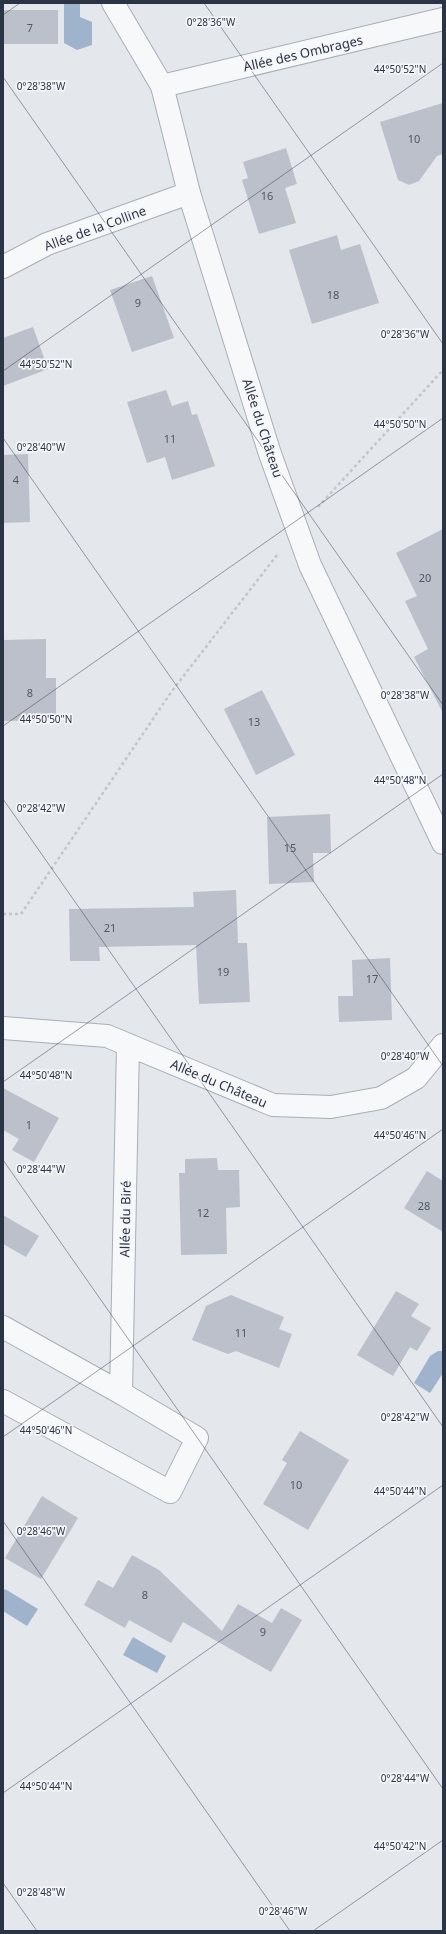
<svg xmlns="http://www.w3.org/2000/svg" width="446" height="1934" font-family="'Noto Sans',sans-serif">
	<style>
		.water { fill: #9fb4cc }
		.building { fill: #bbc0ca }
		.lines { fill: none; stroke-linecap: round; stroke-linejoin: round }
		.street-casing { stroke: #a9aeb7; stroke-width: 24 }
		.path { stroke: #c2c5cb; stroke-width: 2.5; stroke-dasharray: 3 3; stroke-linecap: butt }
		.street { stroke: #f7f8fa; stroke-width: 22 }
		.ticks { fill: none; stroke: #2b3445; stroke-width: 1; stroke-opacity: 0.45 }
		.labels { text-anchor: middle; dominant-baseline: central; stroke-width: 3.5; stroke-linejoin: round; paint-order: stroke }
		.number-label { font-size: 11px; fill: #4f5766 }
		.street-label { font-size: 13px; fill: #2b3445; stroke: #f4f6f9 }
		.ticks-label { font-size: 10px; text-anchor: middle; fill: #2b3445; stroke: #f4f6f9; stroke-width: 3.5; stroke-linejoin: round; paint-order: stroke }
	</style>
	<rect width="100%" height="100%" fill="#e4e7ec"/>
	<!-- water -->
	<g class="water">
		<path d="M64 3H80V17L92 22V45L77 50 64 43Z"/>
		<path d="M438 1351H443V1373L430 1393 414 1383 430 1356Z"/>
		<path d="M5 1589 38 1609 27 1626 3 1611V1592Z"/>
		<path d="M133 1637 166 1656 157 1673 123 1655Z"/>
	</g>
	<!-- building -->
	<g class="building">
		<rect x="3" y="10" width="55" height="34"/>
		<path d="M443 103V154L437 156 419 181 409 185 398 180 380 122Z"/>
		<path d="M286 148 297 184 285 188 296 223 259 234 242 180 248 178 243 162Z"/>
		<path d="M337 235 341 250 360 244 379 303 312 324 289 250Z"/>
		<path d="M152 276 174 338 132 352 110 290Z"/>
		<path d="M33 327 48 369 3 386V338Z"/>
		<path d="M166 390 172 406 188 401 192 415 197 414 215 466 172 480 165 457 147 463 127 402Z"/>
		<path d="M28 454 30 522 3 523V455Z"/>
		<path d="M443 529V713L414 657 428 649 405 601 417 596 396 553Z"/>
		<path d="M46 639V678H56V720L3 721V640Z"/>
		<path d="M262 690 295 755 256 775 224 709Z"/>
		<path d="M330 814 331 853H313L314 882 269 884 267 817Z"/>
		<path d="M236 890 238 943H247L250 1002 199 1004 196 945 99 947 100 961H70L69 909 194 907 193 892Z"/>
		<path d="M390 958 392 1020 339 1022 338 996H353L352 960Z"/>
		<path d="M3 1088 59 1118 34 1162 12 1150 19 1139 3 1130Z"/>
		<path d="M217 1158 218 1170H239L240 1207 226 1208 227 1254 181 1255 179 1173H185V1159Z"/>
		<path d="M427 1171 443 1181V1232L404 1208Z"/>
		<path d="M3 1215 39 1236 26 1257 3 1244Z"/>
		<path d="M396 1291 419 1304 411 1316 431 1328 417 1351 410 1347 393 1376 357 1355Z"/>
		<path d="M231 1295 284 1317 279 1329 292 1334 279 1368 236 1351 228 1354 192 1340 206 1306Z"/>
		<path d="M300 1431 349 1460 308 1530 263 1504 287 1463 282 1460Z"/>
		<path d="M42 1496 78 1518 41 1579 5 1558Z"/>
		<path d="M132 1555 159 1570 222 1631 238 1604 272 1623 281 1608 302 1620 271 1672 183 1622 171 1643 129 1620 125 1628 84 1605 98 1580 113 1588Z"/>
	</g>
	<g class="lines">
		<defs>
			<g id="street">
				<path d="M113 3 162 86 189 193 269 451 310 565 443 843"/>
				<path d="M162 86 443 19"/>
				<path d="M3 267 47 244 189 193"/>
				<path d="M3 1028 107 1036 273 1105 331 1107 381 1098 416 1078 443 1045"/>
				<path d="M3 1327 121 1393 197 1438 170 1492 3 1401"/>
				<path d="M121 1393 128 1045"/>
			</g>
		</defs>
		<!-- street casing -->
		<use href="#street" class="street-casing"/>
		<!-- path -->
		<g class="path">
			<path d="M318 507 443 370"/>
			<path d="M3 914H21L172 691 277 555"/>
		</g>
		<!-- street -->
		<use href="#street" class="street"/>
	</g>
	<!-- ticks -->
	<path class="ticks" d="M204 3 443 344M3 15 20 3M3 77 443 705M3 371 443 63M3 438 443 1066M3 726 443 418M3 799 443 1427M3 1082 443 774M3 1160 443 1789M3 1437 443 1129M3 1521 290 1931M3 1793 443 1485M3 1883 37 1931M313 1931 443 1840"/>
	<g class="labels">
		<!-- number labels -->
		<g class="number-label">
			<text x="30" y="27">7</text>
			<text x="414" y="138">10</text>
			<text x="267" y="195">16</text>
			<text x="333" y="294">18</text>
			<text x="138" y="302">9</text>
			<text x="170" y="438">11</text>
			<text x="16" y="479">4</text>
			<text x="425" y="577">20</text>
			<text x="30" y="692">8</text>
			<text x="254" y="721">13</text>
			<text x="290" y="847">15</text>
			<text x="110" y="927">21</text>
			<text x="223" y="971">19</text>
			<text x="372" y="978">17</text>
			<text x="29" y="1124">1</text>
			<text x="424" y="1205">28</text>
			<text x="203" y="1212">12</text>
			<text x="241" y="1332">11</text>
			<text x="296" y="1484">10</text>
			<text x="145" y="1594">8</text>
			<text x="263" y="1631">9</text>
		</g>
		<!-- street labels -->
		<g class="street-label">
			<text transform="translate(303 53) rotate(-13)">Allée des Ombrages</text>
			<text transform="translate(95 228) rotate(-20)">Allée de la Colline</text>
			<text transform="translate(263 428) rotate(72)">Allée du Château</text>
			<text transform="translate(219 1083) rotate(23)">Allée du Château</text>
			<text transform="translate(125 1219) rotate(-89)">Allée du Biré</text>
		</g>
	</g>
	<g class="ticks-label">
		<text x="211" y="26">0°28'36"W</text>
		<text x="400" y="73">44°50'52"N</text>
		<text x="41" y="90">0°28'38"W</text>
		<text x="405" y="338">0°28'36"W</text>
		<text x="46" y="368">44°50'52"N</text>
		<text x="400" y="428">44°50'50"N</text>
		<text x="41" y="451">0°28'40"W</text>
		<text x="405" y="699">0°28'38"W</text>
		<text x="46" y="723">44°50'50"N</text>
		<text x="400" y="784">44°50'48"N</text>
		<text x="41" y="812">0°28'42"W</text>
		<text x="405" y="1060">0°28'40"W</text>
		<text x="46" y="1079">44°50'48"N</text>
		<text x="400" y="1139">44°50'46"N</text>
		<text x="41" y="1173">0°28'44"W</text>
		<text x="405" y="1421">0°28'42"W</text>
		<text x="46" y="1434">44°50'46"N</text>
		<text x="400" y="1495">44°50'44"N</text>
		<text x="41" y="1535">0°28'46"W</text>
		<text x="405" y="1782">0°28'44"W</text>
		<text x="46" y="1790">44°50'44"N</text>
		<text x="400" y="1850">44°50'42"N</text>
		<text x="41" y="1896">0°28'48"W</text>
		<text x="283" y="1915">0°28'46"W</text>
	</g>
	<!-- border -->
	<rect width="446" height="1934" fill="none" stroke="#2b3445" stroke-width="8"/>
</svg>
